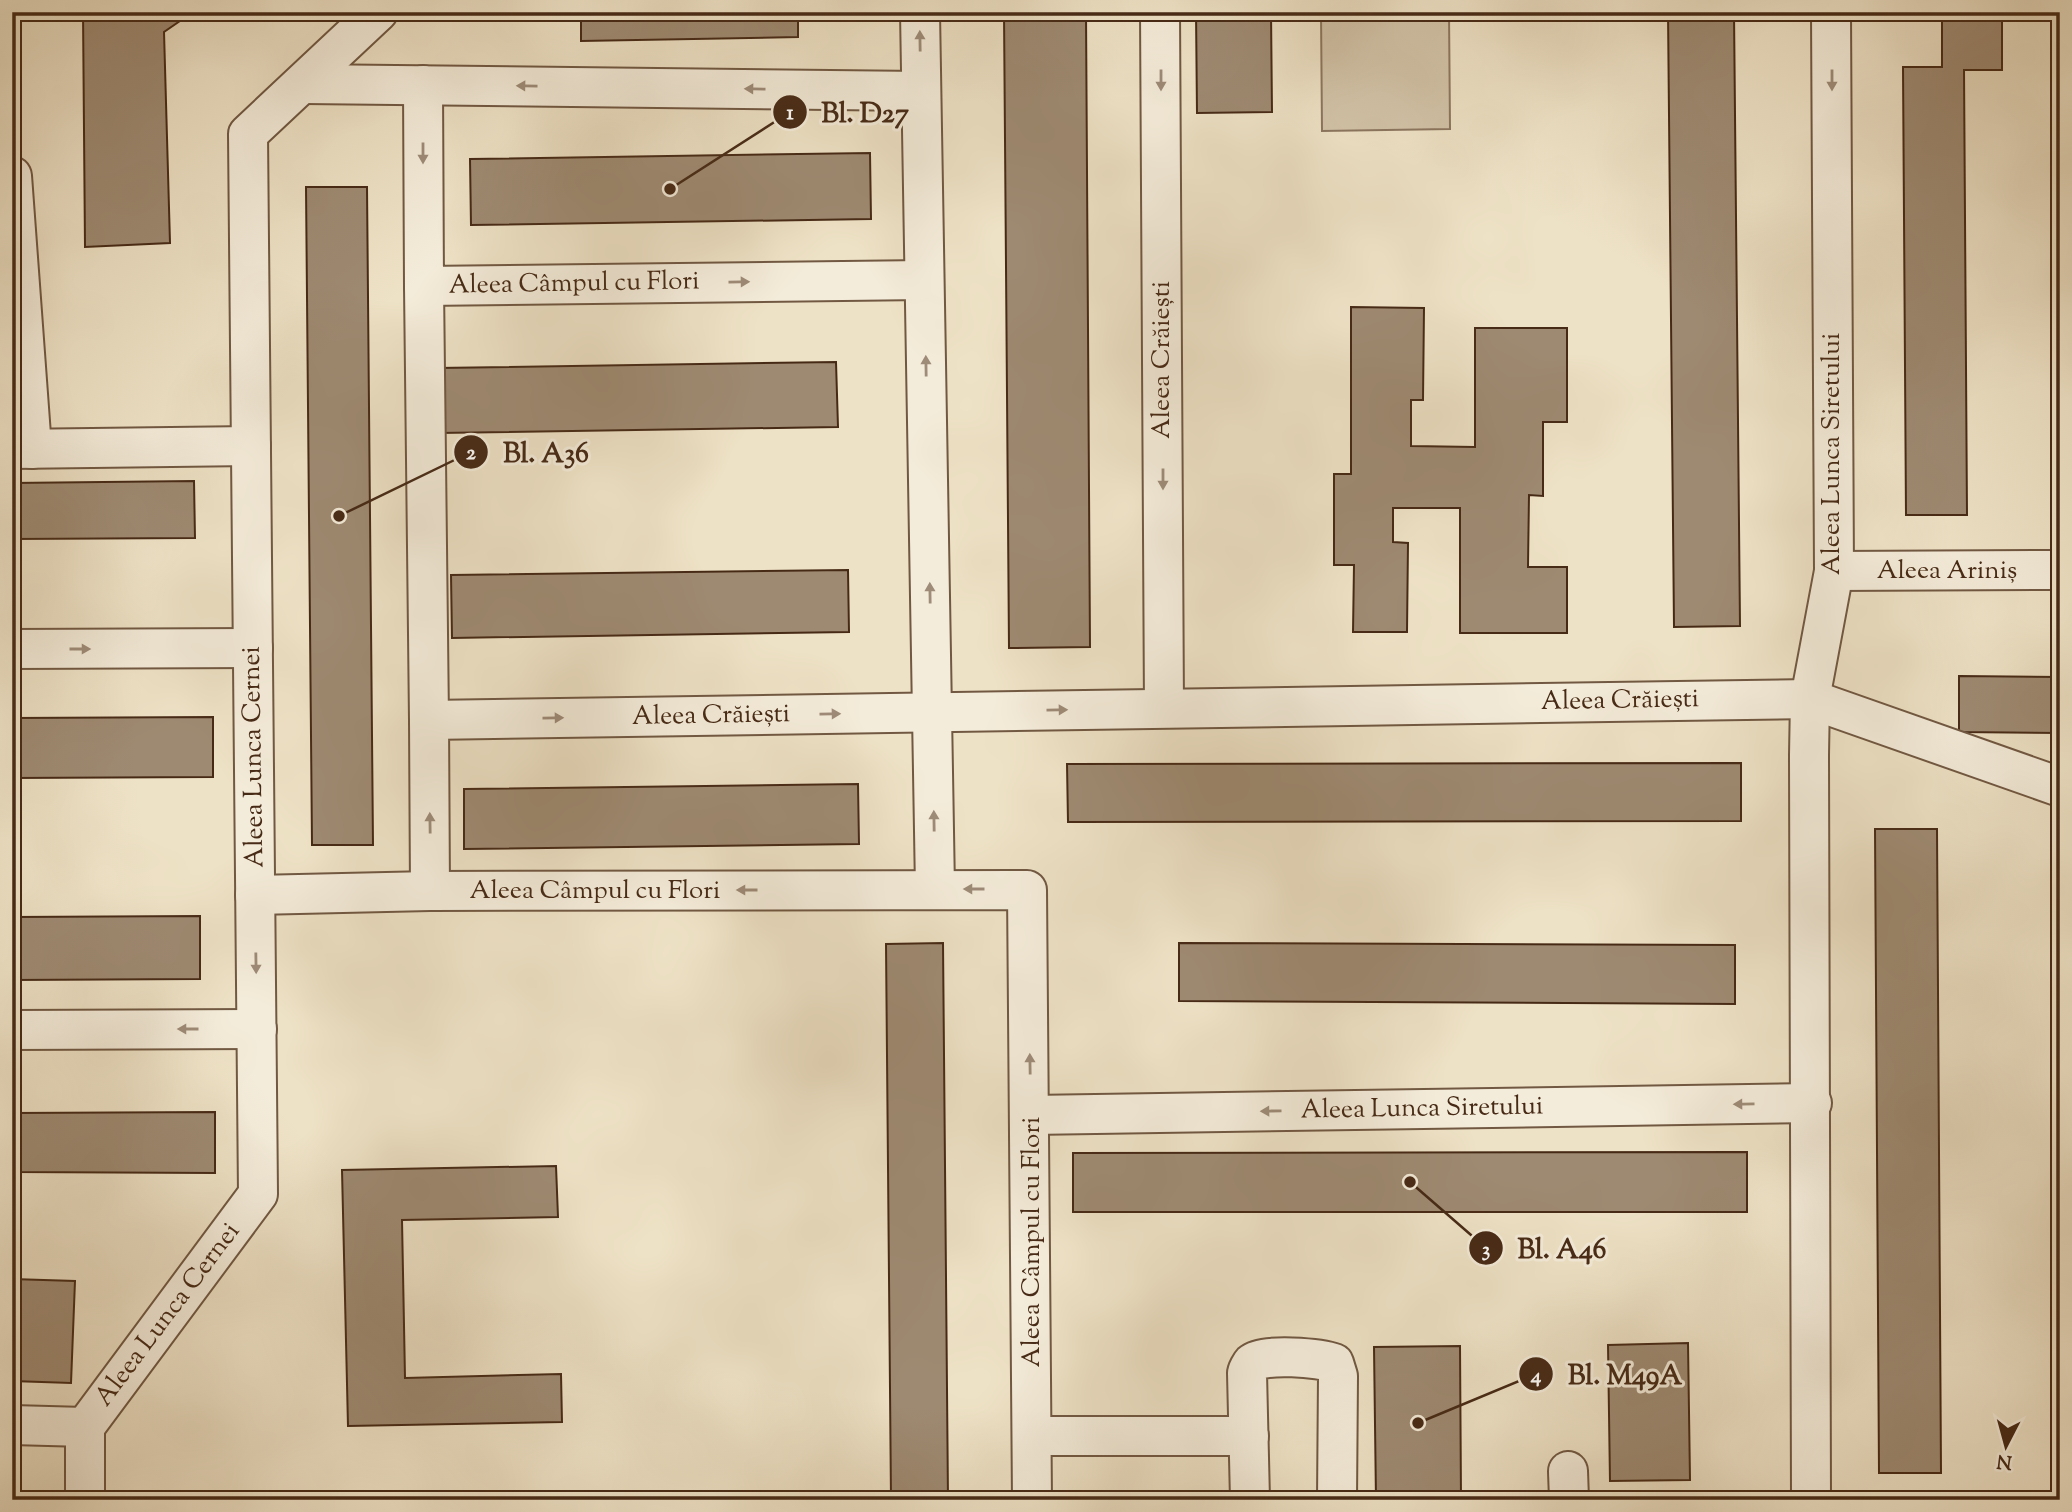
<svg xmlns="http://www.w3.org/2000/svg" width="2072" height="1512" font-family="'Sorts Mill Goudy',serif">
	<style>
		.green { fill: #d2c3a8; stroke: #8c765f; stroke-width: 2 }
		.building { fill: #9e8a72; stroke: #472a16; stroke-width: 2 }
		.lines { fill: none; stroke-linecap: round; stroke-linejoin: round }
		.minor-casing { stroke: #715842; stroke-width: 42 }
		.minor { stroke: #f4ecda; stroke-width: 38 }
		.oneway { fill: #9e8b78 }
		.labels { text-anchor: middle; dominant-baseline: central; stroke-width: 6; stroke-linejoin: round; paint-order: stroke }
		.street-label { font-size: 26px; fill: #472a16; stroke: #f4ecda }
		.leader { fill: none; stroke: #472a16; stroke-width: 2.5 }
		.callout-dot { fill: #472a16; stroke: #f4ecda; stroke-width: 2.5 }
		.mark-label { font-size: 21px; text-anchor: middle; font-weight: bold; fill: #fff }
		.callout-label { font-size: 28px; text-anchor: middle; font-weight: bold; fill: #472a16; stroke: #f4ecda; stroke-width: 6; stroke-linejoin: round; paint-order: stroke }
	</style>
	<rect width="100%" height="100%" fill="#eee2c6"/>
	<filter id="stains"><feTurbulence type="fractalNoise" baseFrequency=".00286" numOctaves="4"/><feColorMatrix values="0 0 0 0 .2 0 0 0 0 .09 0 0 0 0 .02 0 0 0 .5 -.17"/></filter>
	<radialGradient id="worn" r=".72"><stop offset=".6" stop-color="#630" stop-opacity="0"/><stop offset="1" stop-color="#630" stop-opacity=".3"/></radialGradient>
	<!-- green -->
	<path class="green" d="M1321 12H1449L1450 129 1322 131Z"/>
	<!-- building -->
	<g class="building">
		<path d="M83 12H193L164 32 170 243 85 247Z"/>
		<path d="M581 12H798V37L581 41Z"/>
		<path d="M1004 12H1086L1090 647 1009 648Z"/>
		<path d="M1196 12H1271L1272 112 1197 113Z"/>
		<path d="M1668 12H1734L1740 626 1674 627Z"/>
		<path d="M1942 12H2002V70H1964L1967 515H1906L1903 67H1942Z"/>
		<path d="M870 153 871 219 471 225 470 159Z"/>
		<path d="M306 187H367L373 845H312Z"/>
		<path d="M1351 307 1424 308 1423 400H1411V446L1475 447V328H1567V422H1543V496L1529 495 1528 567H1567V633H1460V508H1393V542L1408 543 1407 632H1353L1354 565H1334V474H1351Z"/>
		<path d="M836 362 838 427 438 433 437 368Z"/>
		<path d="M194 481 195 538 12 539V483Z"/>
		<path d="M848 570 849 632 452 638 451 575Z"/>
		<path d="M1959 676 2060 677V733L1959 732Z"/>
		<path d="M213 717V777L12 778V718Z"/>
		<path d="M1741 763V821L1068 822 1067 764Z"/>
		<path d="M858 784 859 844 464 849V789Z"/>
		<path d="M1875 829H1937L1941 1473H1879Z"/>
		<path d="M200 916V979L12 980V917Z"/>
		<path d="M943 943 948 1500H891L886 944Z"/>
		<path d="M1179 943 1735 945V1004L1179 1001Z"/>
		<path d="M215 1112V1173L12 1172V1113Z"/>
		<path d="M1747 1152V1212H1073V1153Z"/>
		<path d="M556 1166 558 1217 402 1220 405 1378 561 1374 562 1422 348 1426 342 1170Z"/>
		<path d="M12 1279 75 1281 71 1383 12 1381Z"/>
		<path d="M1688 1343 1690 1480 1610 1481 1608 1345Z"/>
		<path d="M1460 1346 1461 1500H1376L1374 1347Z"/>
		<rect x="1659" y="1491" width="84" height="9"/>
	</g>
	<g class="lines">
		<defs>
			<g id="minor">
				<path d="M920 12 935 889"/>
				<path d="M1160 12 1164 708"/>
				<path d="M304 84 921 91"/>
				<path d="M423 85 424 286 924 280"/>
				<path d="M12 176 32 449"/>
				<path d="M424 286 429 720"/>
				<path d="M12 449 251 446"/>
				<path d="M1834 571 2060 570"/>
				<path d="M12 649 253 648"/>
				<path d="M430 891 429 720 1810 699 2060 787"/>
				<path d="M255 895 430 891 1027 890 1032 1500"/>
				<path d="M12 1030 257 1029"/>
				<path d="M1031 1115 1812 1103"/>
				<path d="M12 1425 85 1427"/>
				<path d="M1034 1436H1249"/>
				<path d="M1568 1471 1569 1500"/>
				<path d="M85 1500V1427L258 1194 248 134 378 12"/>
				<path d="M1250 1500 1247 1373C1247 1371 1251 1364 1252 1363 1263 1353 1321 1358 1334 1363L1338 1376 1337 1500"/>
				<path d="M1811 1500 1809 755 1810 699 1834 571 1831 12"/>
			</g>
		</defs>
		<!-- minor casing -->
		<use href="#minor" class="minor-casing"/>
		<!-- minor -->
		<use href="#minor" class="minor"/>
	</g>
	<!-- one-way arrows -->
	<defs><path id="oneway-solid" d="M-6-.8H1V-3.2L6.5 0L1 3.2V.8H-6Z" transform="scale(1.75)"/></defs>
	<g class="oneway">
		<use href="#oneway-solid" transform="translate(920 41) rotate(-91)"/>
		<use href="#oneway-solid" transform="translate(1161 80) rotate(90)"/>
		<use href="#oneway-solid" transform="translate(1832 80) rotate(90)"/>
		<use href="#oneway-solid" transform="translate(527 86) rotate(-179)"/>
		<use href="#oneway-solid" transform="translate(755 89) rotate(-179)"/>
		<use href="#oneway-solid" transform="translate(423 153) rotate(90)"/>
		<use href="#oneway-solid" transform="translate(739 282) rotate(-1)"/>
		<use href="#oneway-solid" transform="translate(926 366) rotate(-91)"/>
		<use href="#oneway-solid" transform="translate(1163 479) rotate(90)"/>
		<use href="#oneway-solid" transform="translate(930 593) rotate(-91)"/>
		<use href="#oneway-solid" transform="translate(80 649)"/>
		<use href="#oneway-solid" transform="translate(1057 710) rotate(-1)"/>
		<use href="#oneway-solid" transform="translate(830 714) rotate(-1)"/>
		<use href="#oneway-solid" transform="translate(553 718) rotate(-1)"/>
		<use href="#oneway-solid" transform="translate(934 821) rotate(-91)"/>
		<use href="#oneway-solid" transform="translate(430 823) rotate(-91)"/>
		<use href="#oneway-solid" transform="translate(974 889) rotate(-180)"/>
		<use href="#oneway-solid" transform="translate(747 890) rotate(180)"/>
		<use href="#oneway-solid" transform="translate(256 963) rotate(89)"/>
		<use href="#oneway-solid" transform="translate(188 1029) rotate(180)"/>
		<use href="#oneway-solid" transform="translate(1030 1064) rotate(-91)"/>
		<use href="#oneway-solid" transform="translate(1744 1104) rotate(179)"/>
		<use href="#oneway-solid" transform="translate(1271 1111) rotate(179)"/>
	</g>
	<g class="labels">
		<!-- street labels -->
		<g class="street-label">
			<text transform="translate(574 284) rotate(-1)">Aleea Câmpul cu Flori</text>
			<text transform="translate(1162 360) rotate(-90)">Aleea Crăiești</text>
			<text transform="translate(1832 454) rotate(-90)">Aleea Lunca Siretului</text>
			<text x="1947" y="571">Aleea Ariniș</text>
			<text transform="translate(1620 701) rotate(-1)">Aleea Crăiești</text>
			<text transform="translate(711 716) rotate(-1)">Aleea Crăiești</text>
			<text transform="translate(254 757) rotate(-91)">Aleea Lunca Cernei</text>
			<text x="595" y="891">Aleea Câmpul cu Flori</text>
			<text transform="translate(1422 1109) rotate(-1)">Aleea Lunca Siretului</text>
			<text transform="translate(1032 1242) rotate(-90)">Aleea Câmpul cu Flori</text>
			<text transform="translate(168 1315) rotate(-53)">Aleea Lunca Cernei</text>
		</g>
	</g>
	<!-- callouts -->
	<path class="leader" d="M670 189L790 112M339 516L471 452M1410 1182L1486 1248M1418 1423L1536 1374"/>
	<g class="callout-dot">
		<circle cx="670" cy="189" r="7"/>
		<circle cx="339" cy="516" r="7"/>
		<circle cx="1410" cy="1182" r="7"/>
		<circle cx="1418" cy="1423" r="7"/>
		<circle cx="790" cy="112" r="18"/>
		<circle cx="471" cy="452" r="18"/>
		<circle cx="1486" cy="1248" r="18"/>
		<circle cx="1536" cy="1374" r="18"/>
	</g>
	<g class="mark-label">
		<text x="790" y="119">1</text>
		<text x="471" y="459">2</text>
		<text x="1486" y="1256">3</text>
		<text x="1536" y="1382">4</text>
	</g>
	<g class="callout-label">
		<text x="865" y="122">Bl. D27</text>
		<text x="546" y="462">Bl. A36</text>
		<text x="1562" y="1258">Bl. A46</text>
		<text x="1625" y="1384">Bl. M49A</text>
	</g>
	<!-- margin -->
	<rect width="2072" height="1512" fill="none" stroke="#eee2c6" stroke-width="42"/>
	<rect x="14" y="14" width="2044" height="1484" fill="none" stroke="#472a16" stroke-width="3.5"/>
	<rect x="21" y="21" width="2030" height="1470" fill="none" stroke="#472a16" stroke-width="2"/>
	<!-- north arrow -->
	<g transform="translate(2006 1446) rotate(186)" stroke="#f4ecda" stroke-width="5" paint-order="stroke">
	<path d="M0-5L12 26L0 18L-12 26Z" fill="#472a16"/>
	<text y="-10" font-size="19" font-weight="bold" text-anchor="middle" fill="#472a16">N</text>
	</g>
	<rect width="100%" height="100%" filter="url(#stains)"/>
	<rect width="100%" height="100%" fill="url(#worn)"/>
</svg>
